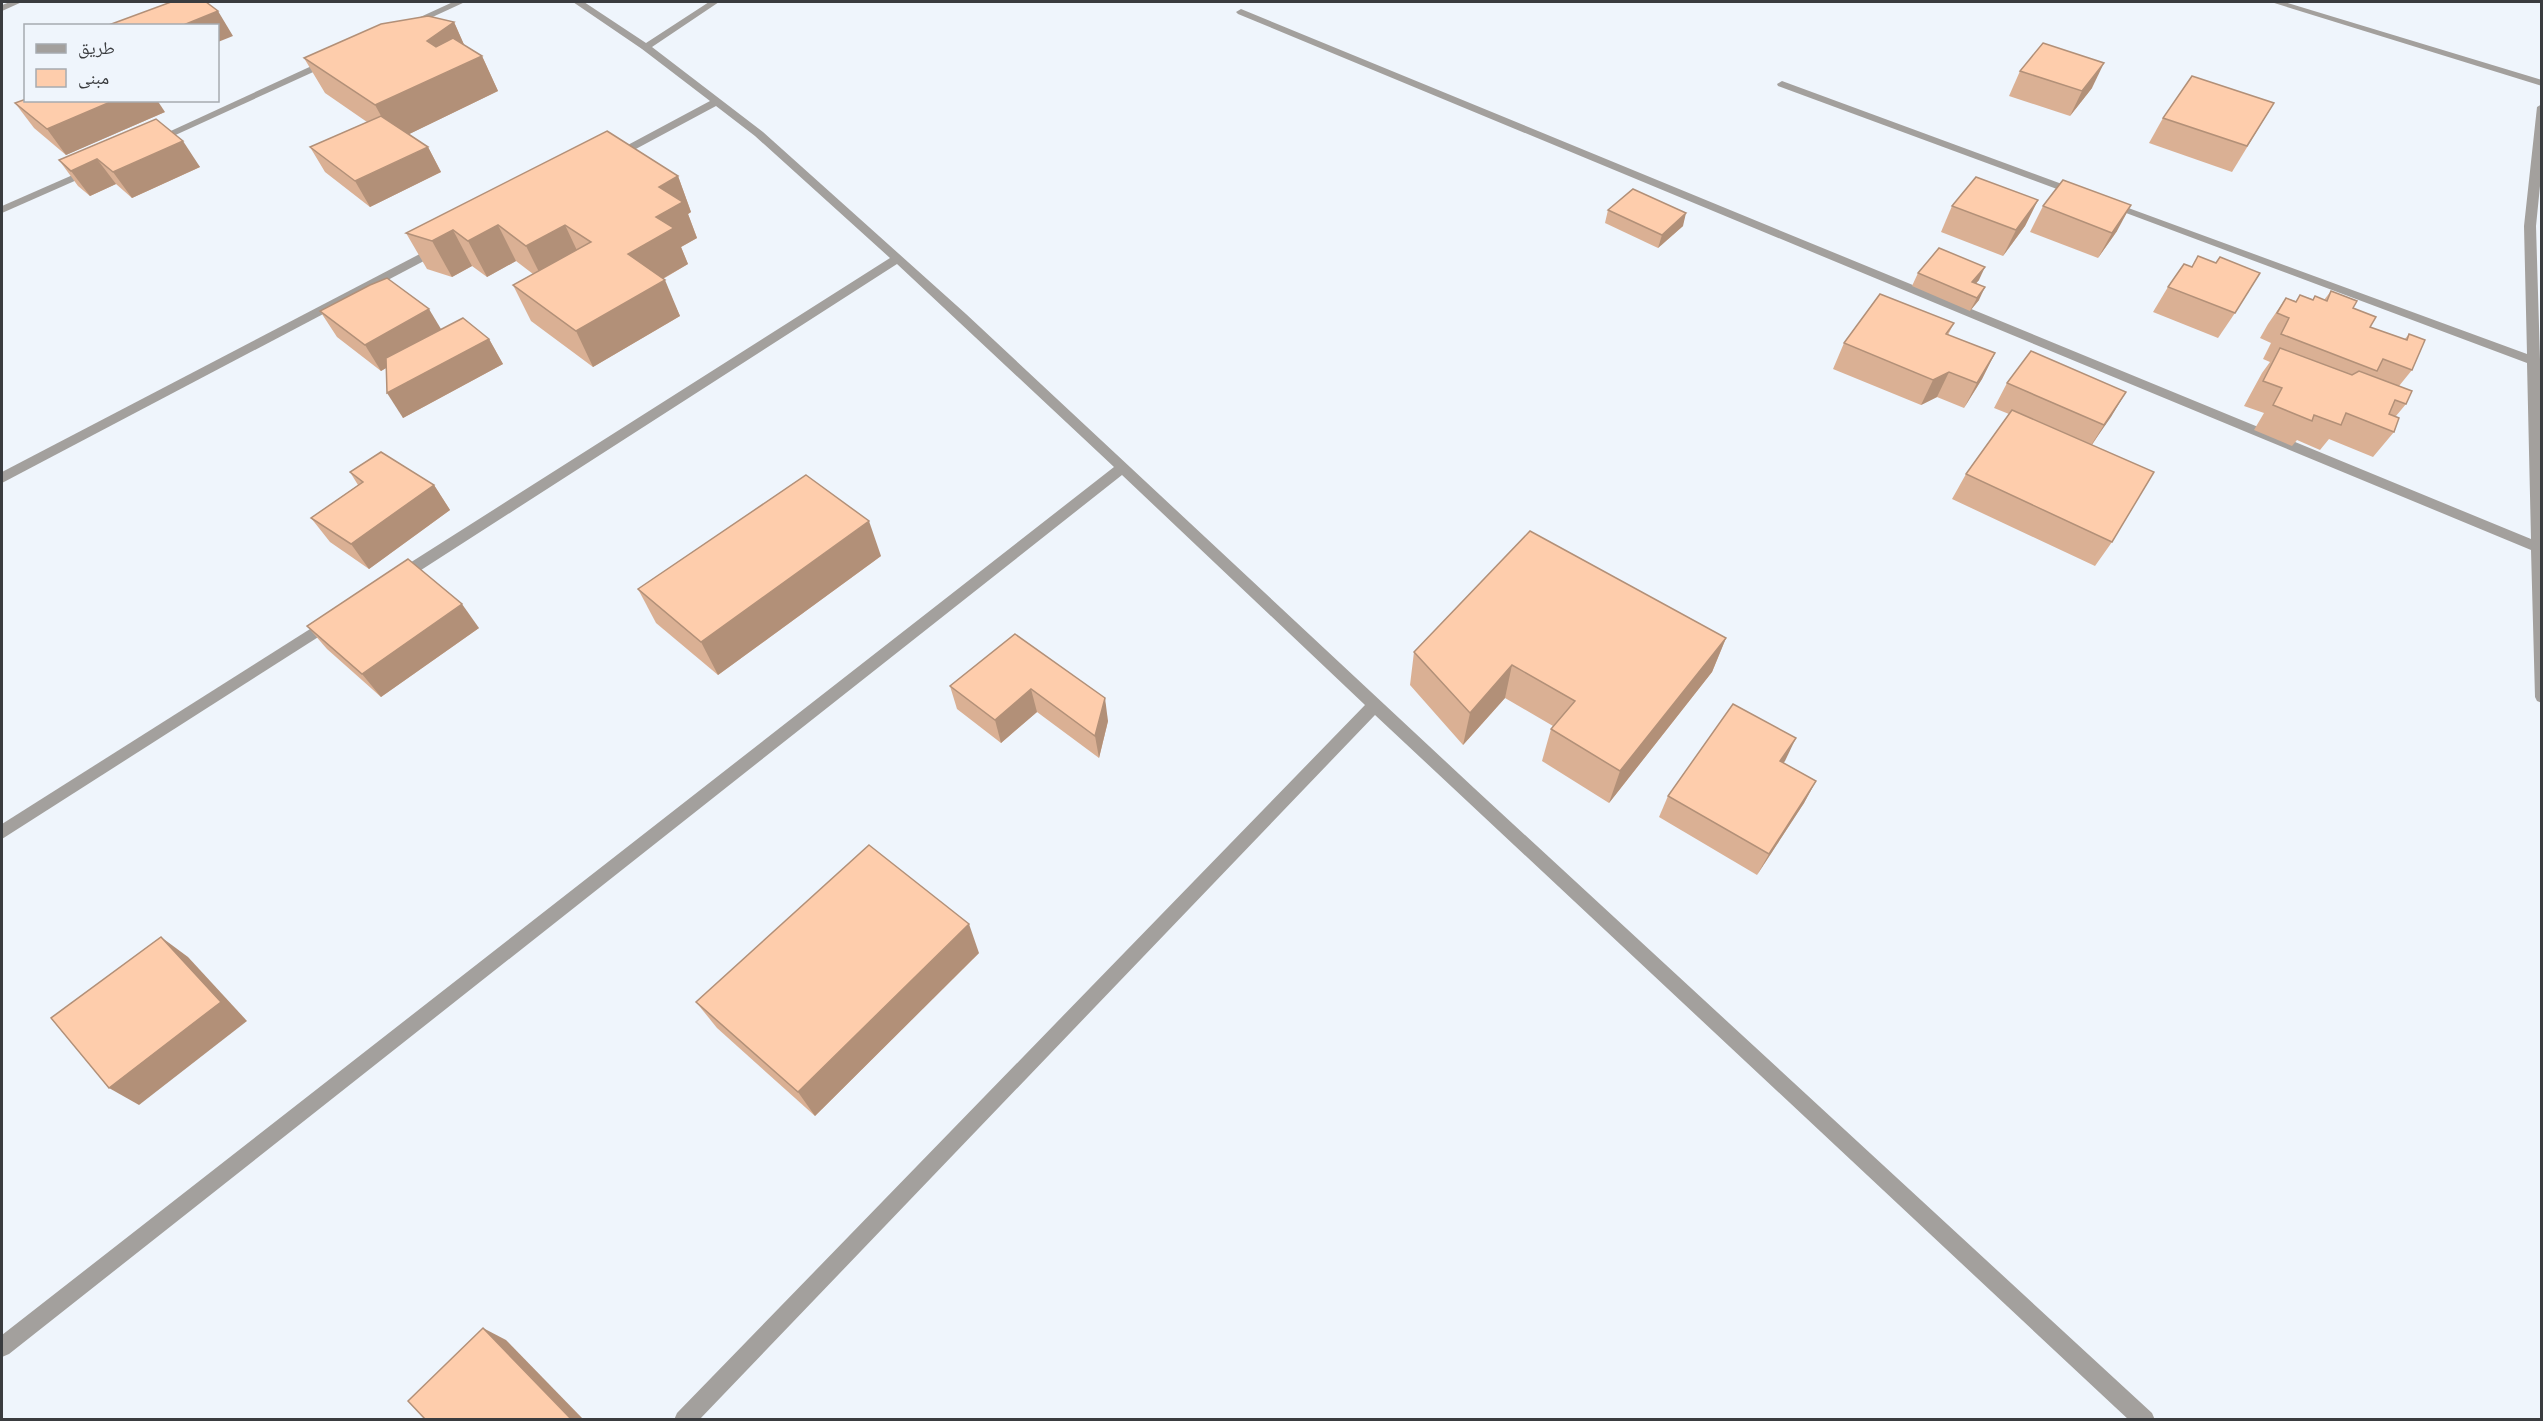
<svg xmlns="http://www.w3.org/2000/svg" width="2543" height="1421" font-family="'Roboto Serif','Noto Naskh Arabic',serif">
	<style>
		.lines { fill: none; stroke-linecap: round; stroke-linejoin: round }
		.minor { fill: #a3a09d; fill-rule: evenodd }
		.wall { fill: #dab094 }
		.shaded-wall { fill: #b29078 }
		.building { fill: #fecdac; stroke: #b29078; stroke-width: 1.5 }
	</style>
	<rect width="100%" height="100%" fill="#eff5fc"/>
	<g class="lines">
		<!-- minor -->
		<g class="minor">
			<path d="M10 2H22L2 11V5Z"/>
			<path d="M453 2H465L413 26 405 24Z"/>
			<path d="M573 2H584L646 43 709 2H719L652 47 763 132 966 314 1474 788 2152 1413 2155 1420H2129L2115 1407 1375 715 699 1420H674L677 1413 1365 705 1122 475 9 1354 2 1357V1335L1114 467 897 264 404 581H394L392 577 394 573 890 258 755 136 716 106 619 158H611V154L710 101 642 49Z"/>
			<path d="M2271 2H2284L2542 80V86Z"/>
			<path d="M1241 9 2531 539 2527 363 2102 204 2108 201 2112 202 2527 354 2524 226 2537 107 2542 104V166L2536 226 2542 426V703L2537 701 2535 697 2531 550 1238 14 1236 12Z"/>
			<path d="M329 58 334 61 333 63 158 143 154 144 149 141Z"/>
			<path d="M1782 81 2081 191 2083 193 2077 196 2073 195 1778 86 1777 84Z"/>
			<path d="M91 167 96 170 95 172 2 213V206Z"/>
			<path d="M437 245 441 246V252L2 483V472Z"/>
			<path d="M329 617 334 619 336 623 334 627 2 839V824Z"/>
		</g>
	</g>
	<!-- wall -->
	<g class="wall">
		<path d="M454 22 464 45 482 56 498 91 409 134 428 147 441 172 370 207 325 172 310 147 367 122 325 93 304 58Z"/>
		<path d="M2020 71 2092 88 2070 116 2009 96Z"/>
		<path d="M15 103 165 112 66 155 34 128Z"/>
		<path d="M2274 103 2232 172 2149 143 2163 118Z"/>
		<path d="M156 119 200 167 132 198 116 184 90 196 78 186 59 160Z"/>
		<path d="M678 176 691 212 688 214 697 238 681 247 688 264 663 279 680 316 593 367 531 321 513 285 533 274 516 261 487 277 472 266 452 277 427 269 406 233Z"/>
		<path d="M2038 200 2025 226 2003 256 1941 232 1952 206Z"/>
		<path d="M2043 206 2117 231 2098 258 2030 232Z"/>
		<path d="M1608 210 1683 226 1658 248 1605 223Z"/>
		<path d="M1918 273 1979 280 1976 283 1979 300 1970 311 1912 286Z"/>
		<path d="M2168 287 2235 313 2218 338 2153 312Z"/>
		<path d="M2331 291 2353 308 2370 327 2404 340 2409 334 2412 370 2399 386 2406 404 2396 416 2394 432 2373 457 2329 439 2320 450 2297 440 2292 446 2254 430 2264 413 2244 406 2262 373 2270 362 2263 359 2271 343 2260 338 2268 324 2286 298 2296 301 2300 295 2312 299 2324 300Z"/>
		<path d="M320 311 441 329 489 339 503 364 403 418 386 368 381 371 337 337Z"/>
		<path d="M1954 323 1948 335 1995 353 1982 379 1964 408 1937 397 1921 405 1833 369 1844 343Z"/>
		<path d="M2007 383 2126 392 2092 445 2112 542 2095 566 1952 499 1966 474 2009 414 1994 408Z"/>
		<path d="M350 472 434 485 450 510 369 569 330 542 311 518 358 485Z"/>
		<path d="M881 556 718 675 656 623 638 589Z"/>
		<path d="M307 626 479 628 381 697 327 649Z"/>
		<path d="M1015 634 1108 721 1099 758 1037 712 1001 743 957 709 950 686Z"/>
		<path d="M1726 638 1712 672 1609 803 1542 761 1551 729 1553 726 1505 698 1463 745 1410 685 1414 652Z"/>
		<path d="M1783 763 1816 781 1804 803 1757 875 1659 817 1668 796Z"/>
		<path d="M979 953 815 1116 717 1028 696 1002Z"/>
	</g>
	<!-- shaded-wall -->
	<g class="shaded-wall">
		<path d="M218 11 233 36 218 42V26H181Z"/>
		<path d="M454 22 470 58 482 56 498 91 395 141 375 105 427 41Z"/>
		<path d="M2104 63 2092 88 2070 116 2082 91Z"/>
		<path d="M115 100H157L165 112 66 155 47 129Z"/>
		<path d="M183 141 200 167 132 198 113 172Z"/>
		<path d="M428 147 441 172 370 207 355 181Z"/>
		<path d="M97 159 116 184 90 196 71 171Z"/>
		<path d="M678 176 691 212 688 214 697 238 681 247 688 264 643 290 628 254 656 217 659 187Z"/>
		<path d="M2038 200 2025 226 2003 256 2016 230Z"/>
		<path d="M2131 205 2117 231 2098 258 2112 233Z"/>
		<path d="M1686 213 1683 226 1658 248 1662 235Z"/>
		<path d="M498 225 516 261 487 277 468 241Z"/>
		<path d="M565 225 582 261 544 282 526 246Z"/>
		<path d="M453 230 472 266 452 277 432 241Z"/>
		<path d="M1985 267 1979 280 1966 295 1972 282Z"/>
		<path d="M665 280 680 316 593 367 576 331Z"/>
		<path d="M1985 287 1979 300 1970 311 1977 298Z"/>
		<path d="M429 309 444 334 381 371 365 345Z"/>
		<path d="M489 339 503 364 403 418 387 393Z"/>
		<path d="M1995 353 1982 379 1964 408 1977 383Z"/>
		<path d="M1949 372 1937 397 1921 405 1933 380Z"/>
		<path d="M2126 392 2111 417 2088 450 2104 425Z"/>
		<path d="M434 485 450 510 369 569 351 544Z"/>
		<path d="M869 521 881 556 718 675 701 642Z"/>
		<path d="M462 604 479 628 381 697 362 674Z"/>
		<path d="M1726 638 1712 672 1609 803 1620 771Z"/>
		<path d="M1512 665 1505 698 1463 745 1470 713Z"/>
		<path d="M1031 689 1037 712 1001 743 995 720Z"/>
		<path d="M1105 698 1108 721 1099 758 1095 736Z"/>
		<path d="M1796 738 1785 761 1769 783 1780 761Z"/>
		<path d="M1816 781 1804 803 1757 875 1769 854Z"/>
		<path d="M969 924 979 953 815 1116 798 1092Z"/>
		<path d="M161 937 188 957 247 1021 139 1105 109 1088Z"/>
		<path d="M483 1328 506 1340 583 1419H571Z"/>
	</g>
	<!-- building -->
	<g class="building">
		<path d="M171 2H206L218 11 181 26H106Z"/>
		<path d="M428 16 454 22 427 41 436 47 453 38 482 56 375 105 304 58 381 24Z"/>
		<path d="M2043 43 2104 63 2082 91 2020 71Z"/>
		<path d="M2192 76 2274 103 2247 146 2163 118Z"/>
		<path d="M26 99V100H115L47 129 15 103Z"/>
		<path d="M381 116 428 147 355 181 310 147Z"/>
		<path d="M156 119 183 141 113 172 97 159 71 171 59 160Z"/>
		<path d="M607 131 678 176 659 187 683 202 656 217 674 228 628 254 665 280 576 331 513 285 591 242 565 225 526 246 498 225 468 241 453 230 432 241 406 233Z"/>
		<path d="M1976 177 2038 200 2016 230 1952 206Z"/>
		<path d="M2063 180 2131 205 2112 233 2043 206Z"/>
		<path d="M1633 189 1686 213 1662 235 1608 210Z"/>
		<path d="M1939 248 1985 267 1972 282 1985 287 1977 298 1918 273Z"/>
		<path d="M2198 256 2216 263 2220 257 2260 273 2235 313 2168 287 2184 264 2192 267Z"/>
		<path d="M387 278 429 309 365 345 320 311 370 285Z"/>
		<path d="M2331 291 2357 301 2353 308 2376 317 2370 327 2407 340 2409 334 2425 340 2412 370 2383 359 2377 371 2281 334 2289 318 2277 313 2286 298 2296 302 2300 295 2313 300 2315 296 2327 301Z"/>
		<path d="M1880 294 1954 323 1946 334 1995 353 1977 383 1949 372 1933 380 1844 343Z"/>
		<path d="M463 318 489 339 387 393 386 358Z"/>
		<path d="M2280 348 2352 375 2359 371 2412 391 2406 404 2395 400 2389 414 2399 418 2394 432 2346 413 2341 425 2314 415 2312 421 2273 405 2282 388 2263 381Z"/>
		<path d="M2031 351 2126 392 2104 425 2007 383Z"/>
		<path d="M2012 410 2154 472 2112 542 1966 474Z"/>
		<path d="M381 452 434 485 351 544 311 518 363 482 350 472Z"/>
		<path d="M806 475 869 521 701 642 638 589Z"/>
		<path d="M1530 531 1726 638 1620 771 1551 729 1575 701 1512 665 1470 713 1414 652Z"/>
		<path d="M408 559 462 604 362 674 307 626Z"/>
		<path d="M1015 634 1105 698 1095 736 1031 689 995 720 950 686Z"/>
		<path d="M1733 704 1796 738 1780 761 1816 781 1769 854 1668 796Z"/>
		<path d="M869 845 969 924 798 1092 696 1002Z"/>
		<path d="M161 937 221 1002 109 1088 51 1018Z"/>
		<path d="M483 1328 571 1419H425L408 1401Z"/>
	</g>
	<!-- border -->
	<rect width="2543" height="1421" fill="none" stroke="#3a3c3f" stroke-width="6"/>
	<!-- legend -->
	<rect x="24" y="24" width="195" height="78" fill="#eff5fc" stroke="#a7abb0" stroke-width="1.5"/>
	<rect x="36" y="44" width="30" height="9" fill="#a3a09d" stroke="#a7abb0" stroke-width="1.5"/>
	<text x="78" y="54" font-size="18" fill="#3a3c3f">طريق</text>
	<rect x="36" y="69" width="30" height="18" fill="#fecdac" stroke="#a7abb0" stroke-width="1.5"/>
	<text x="78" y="84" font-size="18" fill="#3a3c3f">مبنى</text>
</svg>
